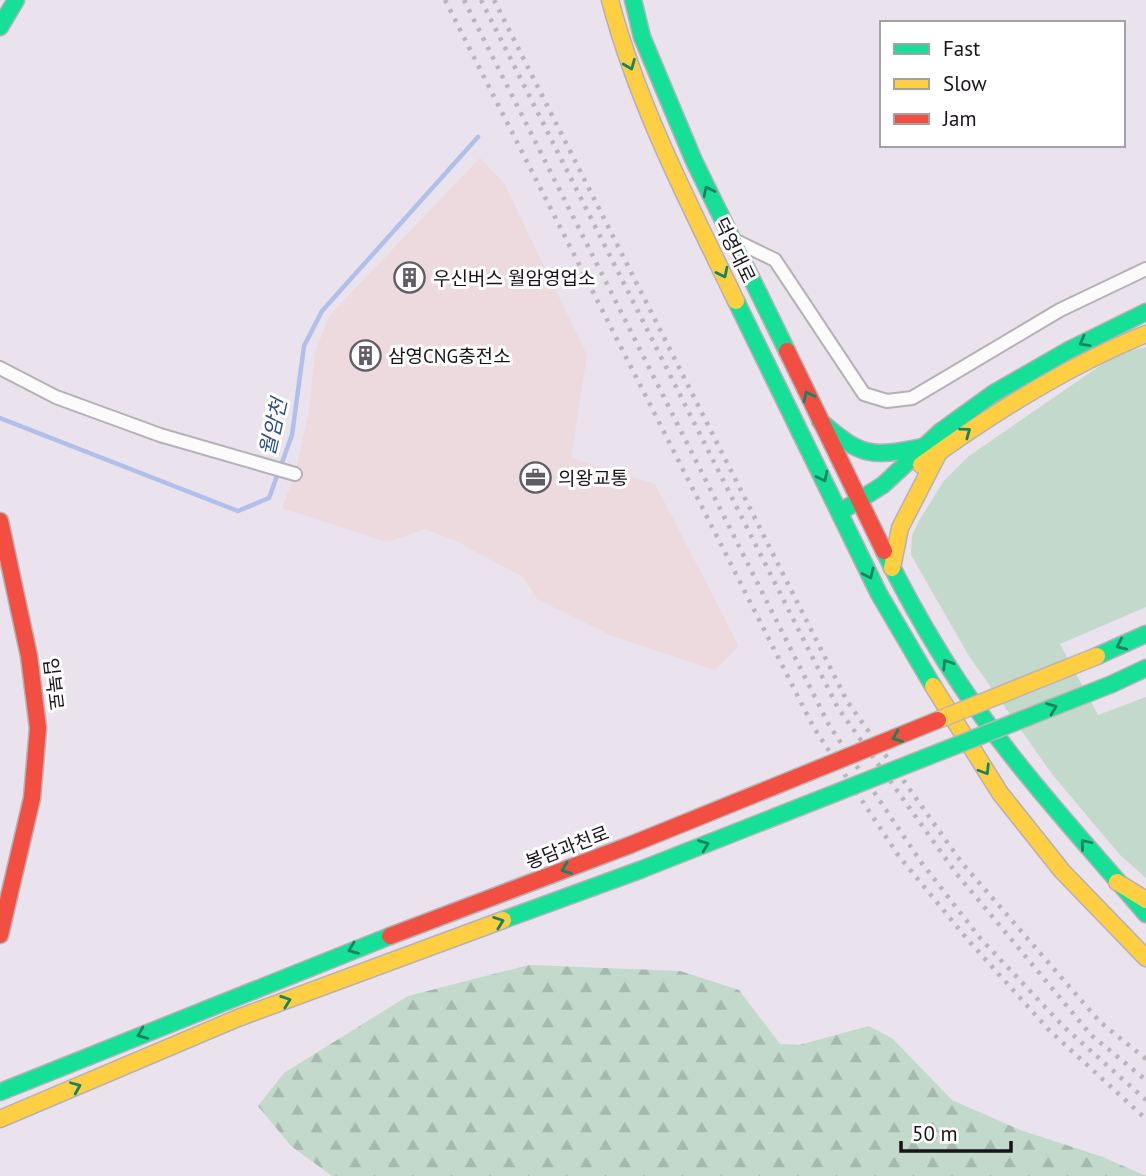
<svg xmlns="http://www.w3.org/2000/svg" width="1146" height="1176" font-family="'PT Sans','Noto Sans KR',sans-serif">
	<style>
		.industrial { fill: #ecdade }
		.grass { fill: #c2d9cc }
		.forest { fill: url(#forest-firs) }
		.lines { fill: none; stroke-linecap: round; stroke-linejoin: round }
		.stream { stroke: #b0c0eb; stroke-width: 4.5 }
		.street-casing { stroke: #b6b0b7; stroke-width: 16 }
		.fast-casing { stroke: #b6b0b7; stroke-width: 19 }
		.slow-casing { stroke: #b6b0b7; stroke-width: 19 }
		.jam-casing { stroke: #b6b0b7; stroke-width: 19 }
		.street { stroke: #fcfbfc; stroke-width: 12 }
		.fast { stroke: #16e098; stroke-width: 16 }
		.slow { stroke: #ffcf43; stroke-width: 16 }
		.jam { stroke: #f24e42; stroke-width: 16 }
		.rail { stroke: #b8b6b8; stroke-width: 4.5; stroke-dasharray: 3.5 7; stroke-linecap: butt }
		.fast-bridge-casing { stroke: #bdb4b3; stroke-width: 19; stroke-linecap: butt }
		.slow-bridge-casing { stroke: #bdb4b3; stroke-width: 19; stroke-linecap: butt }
		.jam-bridge-casing { stroke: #bdb4b3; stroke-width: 19; stroke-linecap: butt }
		.fast-bridge { stroke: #16e098; stroke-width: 16 }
		.slow-bridge { stroke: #ffcf43; stroke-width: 16 }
		.jam-bridge { stroke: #f24e42; stroke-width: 16 }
		.oneway { stroke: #17845f }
		.labels { text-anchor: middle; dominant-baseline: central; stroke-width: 6; stroke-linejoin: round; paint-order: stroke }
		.street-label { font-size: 19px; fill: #19141a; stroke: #fff }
		.poi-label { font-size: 19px; fill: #19141a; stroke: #fff; text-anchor: start }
		.water-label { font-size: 21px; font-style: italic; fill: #2e4c8f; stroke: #fff }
	</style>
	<defs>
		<pattern id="forest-firs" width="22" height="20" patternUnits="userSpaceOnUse" patternTransform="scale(1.75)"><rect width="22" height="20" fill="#c2d9cc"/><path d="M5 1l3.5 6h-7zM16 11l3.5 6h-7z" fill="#a6b9af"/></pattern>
	</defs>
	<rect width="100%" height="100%" fill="#eae2ec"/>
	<!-- industrial -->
	<path class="industrial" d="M480 158 504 183 587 355 571 458 655 484 739 646 715 670 610 635 537 599 523 577 456 541 425 529 387 542 282 508 295 474 309 412 315 352 330 315Z"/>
	<!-- grass -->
	<path class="grass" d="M1146 347V607L1060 644 1098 715 1146 697V878L1120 855 1052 774 969 656 911 555 912 535 919 521 943 482 969 456 1117 354Z"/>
	<!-- forest -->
	<path class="forest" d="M529 965 680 971 739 990 780 1044 799 1045 869 1026 893 1039 952 1100 1020 1130 1103 1157 1146 1176H332L291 1146 258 1106 284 1073 408 996Z"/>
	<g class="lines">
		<!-- stream -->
		<path class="stream" d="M0 418 238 511 269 498 292 435 304 346 322 311 478 137"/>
		<defs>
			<g id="street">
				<path d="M732 239 775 260 864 394 887 401 912 398 1060 310 1146 269"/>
				<path d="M0 368 56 397 160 435 295 474"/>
			</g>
			<g id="fast">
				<path d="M633 0 642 37 694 161 787 351"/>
				<path d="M0 27 16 0"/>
				<path d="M736 301 879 594 933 686"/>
				<path d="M820 421C861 456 869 458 922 447"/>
				<path d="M840 512 883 485 940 432 994 393 1069 350 1146 312"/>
				<path d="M884 551C922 629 972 708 1028 776 1066 823 1107 868 1146 914"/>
				<path d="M1097 656 1146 634"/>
				<path d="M1112 684 1146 668"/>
				<path d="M503 920 640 870"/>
				<path d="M0 1092 390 936"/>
			</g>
			<g id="slow">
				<path d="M610 0C638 106 689 203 736 301"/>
				<path d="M921 465C991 414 1065 367 1146 334"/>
				<path d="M892 568 900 528 938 454"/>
				<path d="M933 686 1000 793 1062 871 1146 958"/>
				<path d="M1117 882 1146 900"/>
				<path d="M0 1119 238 1018 503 920"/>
			</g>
			<g id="jam">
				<path d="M787 351 884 551"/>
				<path d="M0 521 29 656 38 728 32 798 0 935"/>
				<path d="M390 936 630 845"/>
			</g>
		</defs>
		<!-- street casing -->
		<use href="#street" class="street-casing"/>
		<!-- fast casing -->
		<use href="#fast" class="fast-casing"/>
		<!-- slow casing -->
		<use href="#slow" class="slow-casing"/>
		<!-- jam casing -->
		<use href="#jam" class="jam-casing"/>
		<!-- street -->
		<use href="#street" class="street"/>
		<!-- fast -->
		<use href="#fast" class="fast"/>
		<!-- slow -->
		<use href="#slow" class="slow"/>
		<!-- jam -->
		<use href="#jam" class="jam"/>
		<!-- rail -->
		<g class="rail">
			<path d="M445 0 814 728 898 855 968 940 1049 1030 1146 1119"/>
			<path d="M464 0 829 725 921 862 980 938 1064 1027 1146 1100"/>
			<path d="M481 0 838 708 956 873 1091 1035 1146 1080"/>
			<path d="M494 0 847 701 962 863 1100 1022 1146 1059"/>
		</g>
		<defs>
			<path id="fast-bridge" d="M640 870 1112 684"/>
			<path id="slow-bridge" d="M938 720 1097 656"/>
			<path id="jam-bridge" d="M630 845 938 720"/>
		</defs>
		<!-- fast-bridge casing -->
		<use href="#fast-bridge" class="fast-bridge-casing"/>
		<!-- slow-bridge casing -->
		<use href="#slow-bridge" class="slow-bridge-casing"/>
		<!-- jam-bridge casing -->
		<use href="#jam-bridge" class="jam-bridge-casing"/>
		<!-- fast-bridge -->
		<use href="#fast-bridge" class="fast-bridge"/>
		<!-- slow-bridge -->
		<use href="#slow-bridge" class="slow-bridge"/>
		<!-- jam-bridge -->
		<use href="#jam-bridge" class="jam-bridge"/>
	</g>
	<!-- one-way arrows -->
	<defs><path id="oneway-chevron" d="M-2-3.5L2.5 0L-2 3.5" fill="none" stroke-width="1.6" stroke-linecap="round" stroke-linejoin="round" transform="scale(1.75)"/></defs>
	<g class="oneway">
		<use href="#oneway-chevron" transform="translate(630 65) rotate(68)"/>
		<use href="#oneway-chevron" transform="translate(708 191) rotate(-116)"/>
		<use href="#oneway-chevron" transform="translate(723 273) rotate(64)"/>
		<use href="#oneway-chevron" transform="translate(1084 342) rotate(151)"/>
		<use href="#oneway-chevron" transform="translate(808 396) rotate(-116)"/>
		<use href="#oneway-chevron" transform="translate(966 432) rotate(-36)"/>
		<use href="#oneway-chevron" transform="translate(823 477) rotate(64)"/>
		<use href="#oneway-chevron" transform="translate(869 574) rotate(65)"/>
		<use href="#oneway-chevron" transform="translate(1121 645) rotate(156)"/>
		<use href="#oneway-chevron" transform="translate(947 664) rotate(-122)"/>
		<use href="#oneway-chevron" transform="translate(1052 708) rotate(-21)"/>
		<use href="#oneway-chevron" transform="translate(897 737) rotate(158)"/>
		<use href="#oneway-chevron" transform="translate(985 770) rotate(58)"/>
		<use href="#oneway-chevron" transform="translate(1085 844) rotate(-130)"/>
		<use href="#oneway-chevron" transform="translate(704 845) rotate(-21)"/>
		<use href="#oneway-chevron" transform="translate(566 869) rotate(159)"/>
		<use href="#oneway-chevron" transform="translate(499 922) rotate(-20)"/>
		<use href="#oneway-chevron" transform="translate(353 949) rotate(159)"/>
		<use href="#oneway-chevron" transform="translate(286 1001) rotate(-20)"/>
		<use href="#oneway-chevron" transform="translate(142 1034) rotate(158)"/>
		<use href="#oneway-chevron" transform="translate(76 1087) rotate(-23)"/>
	</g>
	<!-- icons -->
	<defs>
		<symbol id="building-ring" viewBox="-11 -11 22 22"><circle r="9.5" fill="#fff" stroke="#625c64" stroke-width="1.5"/><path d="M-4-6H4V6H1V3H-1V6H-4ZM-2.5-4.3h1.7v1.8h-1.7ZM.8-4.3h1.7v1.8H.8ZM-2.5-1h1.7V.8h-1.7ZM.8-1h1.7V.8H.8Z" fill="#625c64"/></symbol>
		<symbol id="office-ring" viewBox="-11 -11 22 22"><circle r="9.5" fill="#fff" stroke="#625c64" stroke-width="1.5"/><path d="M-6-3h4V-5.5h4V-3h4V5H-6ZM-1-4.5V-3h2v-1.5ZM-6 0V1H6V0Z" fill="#625c64"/></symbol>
	</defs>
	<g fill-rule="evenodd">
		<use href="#building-ring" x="392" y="260" width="35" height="35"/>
		<use href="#building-ring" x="348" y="338" width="35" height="35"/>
		<use href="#office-ring" x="518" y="460" width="35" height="35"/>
	</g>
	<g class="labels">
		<!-- street labels -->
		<g class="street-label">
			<text transform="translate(735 250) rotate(64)">덕영대로</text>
			<text transform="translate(54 684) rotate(83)">입북로</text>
			<text transform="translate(567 847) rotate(-21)">봉담과천로</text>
		</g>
		<!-- poi labels -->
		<g class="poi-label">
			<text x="433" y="278">우신버스 월암영업소</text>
			<text x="388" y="356">삼영CNG충전소</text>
			<text x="558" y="478">의왕교통</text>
		</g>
		<!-- water labels -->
		<g class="water-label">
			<text transform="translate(273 427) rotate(-77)">월암천</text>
		</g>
	</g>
	<!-- legend -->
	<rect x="880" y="21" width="245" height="126" fill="#ffffff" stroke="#a3a1a3" stroke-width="2"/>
	<rect x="894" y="44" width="35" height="10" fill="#16e098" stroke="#a3a1a3" stroke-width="2"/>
	<text x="943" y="56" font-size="21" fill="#19141a">Fast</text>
	<rect x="894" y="79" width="35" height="10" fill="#ffcf43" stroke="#a3a1a3" stroke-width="2"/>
	<text x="943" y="91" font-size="21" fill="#19141a">Slow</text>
	<rect x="894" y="114" width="35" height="10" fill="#f24e42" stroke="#a3a1a3" stroke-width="2"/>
	<text x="943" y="126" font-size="21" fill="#19141a">Jam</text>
	<!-- scale -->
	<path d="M901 1141v10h110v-10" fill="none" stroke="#19141a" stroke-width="3.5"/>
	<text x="912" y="1141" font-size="21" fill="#19141a" stroke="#ffffff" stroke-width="5" paint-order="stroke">50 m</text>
</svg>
